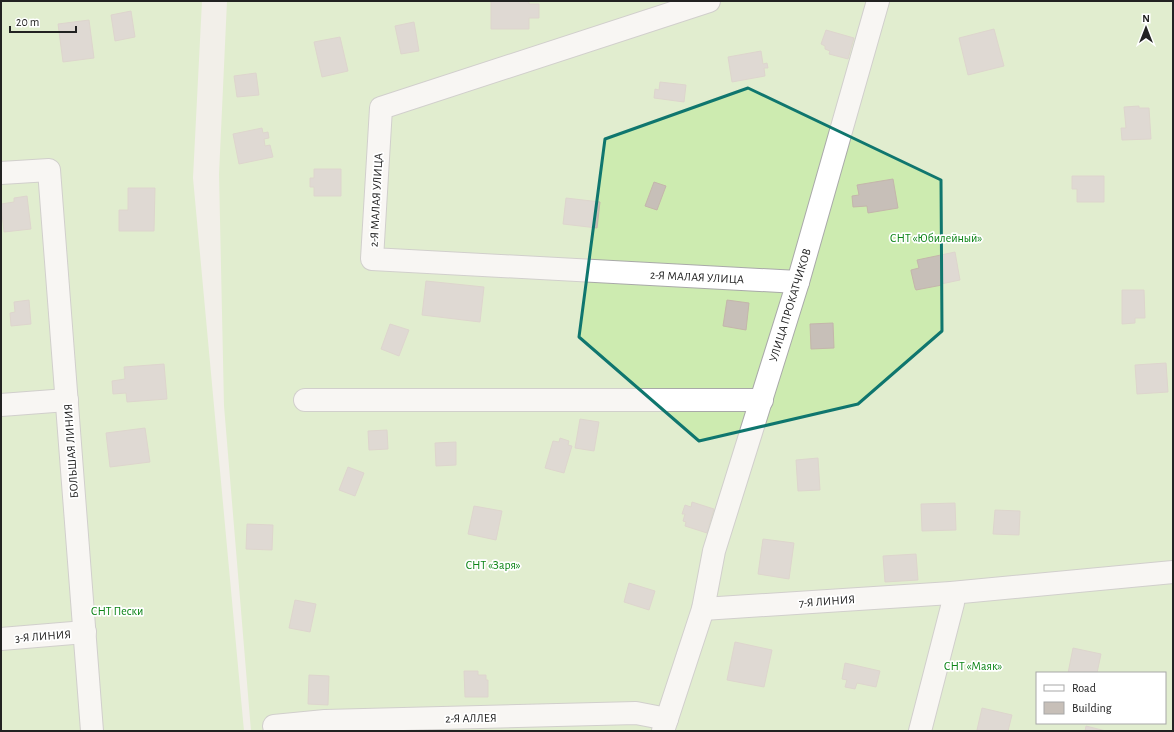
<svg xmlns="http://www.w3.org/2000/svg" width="1174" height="732" font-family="'Alegreya Sans',sans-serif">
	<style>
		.grass { fill: #cdebb0; fill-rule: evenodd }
		.building { fill: #c7bfb8; stroke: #c4b6ab }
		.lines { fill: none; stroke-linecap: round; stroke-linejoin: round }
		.minor-casing { stroke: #a9a9a9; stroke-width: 24 }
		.minor { stroke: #fff; stroke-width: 22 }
		.marked { fill: none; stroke: #0f766e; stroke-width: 3; stroke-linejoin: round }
		.labels { text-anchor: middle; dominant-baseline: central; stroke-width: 3.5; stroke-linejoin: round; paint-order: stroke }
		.street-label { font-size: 12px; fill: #222; stroke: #fff }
		.park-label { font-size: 12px; fill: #0c8416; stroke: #fff }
	</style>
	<rect width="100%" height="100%" fill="#f2efe9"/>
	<!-- grass -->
	<g class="grass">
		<path d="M1 1H202L193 178 244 731H1Z"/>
		<path d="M227 1H1173V731H251L224 406 219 174ZM1037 673H1165V723H1037Z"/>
	</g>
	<!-- building -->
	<g class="building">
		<path d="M491 1H529V4H539V18H529V29H491Z"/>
		<path d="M131 11 135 37 115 41 111 15Z"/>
		<path d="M89 20 94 58 63 62 58 24Z"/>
		<path d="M414 22 419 51 401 54 395 26Z"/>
		<path d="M994 29 1004 66 968 75 959 38Z"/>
		<path d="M826 30 854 38 848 59 829 54 830 51 825 49V46L821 44Z"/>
		<path d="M340 37 348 71 322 77 314 42Z"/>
		<path d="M761 51 763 64 767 63 768 68H764L765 76 732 82 728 57Z"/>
		<path d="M256 73 259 95 237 97 234 76Z"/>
		<path d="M660 82 686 85 684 102 654 98 655 89 659 90Z"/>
		<path d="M1139 106V108H1149L1151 139 1122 140 1121 128H1126L1124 107Z"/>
		<path d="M262 128 263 133 268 132 269 138 264 139 265 146 270 145 273 157 239 164 233 134Z"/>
		<path d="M314 169H341V196H314V187H310V178H314Z"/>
		<path d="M1072 176H1104V202H1077V189H1072Z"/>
		<path d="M893 179 898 208 868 213 867 206 853 207 852 196 859 195 857 185Z"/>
		<path d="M654 182 666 186 657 210 645 206Z"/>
		<path d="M128 188H155L154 231H119V210H128Z"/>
		<path d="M27 196 31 229 4 232 1 204 14 202V198Z"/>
		<path d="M566 198 600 202 597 228 563 224Z"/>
		<path d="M955 252 960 280 941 284 942 285 916 290 915 288 911 271V270L919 268 917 260Z"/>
		<path d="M426 281 484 287 480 322 422 315Z"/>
		<path d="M1122 290H1144L1145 318H1135V323L1122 324Z"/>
		<path d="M29 300 31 324 11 326 10 313 15 312 14 302Z"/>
		<path d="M727 300 749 303 746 330 723 326Z"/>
		<path d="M833 323 834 348 811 349 810 324Z"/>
		<path d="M390 324 409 330 399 356 381 349Z"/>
		<path d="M1166 363 1168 392 1137 394 1135 365Z"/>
		<path d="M164 364 167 399 127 402 126 393 113 394 112 381 125 379 124 367Z"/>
		<path d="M580 419 599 422 594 451 575 448Z"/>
		<path d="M145 428 150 462 110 467 106 433Z"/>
		<path d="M387 430 388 449 369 450 368 431Z"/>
		<path d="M560 438 569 441 568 445 572 446 564 473 545 468 553 441 559 442Z"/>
		<path d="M456 442V465L436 466 435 443Z"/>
		<path d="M818 458 820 490 798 491 796 460Z"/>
		<path d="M348 467 364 473 355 496 339 490Z"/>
		<path d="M692 502 714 509 707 533 685 526 686 522 683 521 685 514H682L685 505 691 507Z"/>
		<path d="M955 503 956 530 922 531 921 504Z"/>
		<path d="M474 506 502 511 496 540 468 534Z"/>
		<path d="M995 510 1020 511 1019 535 993 534Z"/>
		<path d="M247 524 273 525 272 550 246 549Z"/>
		<path d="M763 539 794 543 789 579 758 574Z"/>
		<path d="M916 554 918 580 885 582 883 556Z"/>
		<path d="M629 583 655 591 649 610 624 602Z"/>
		<path d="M295 600 316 604 310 632 289 628Z"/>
		<path d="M735 642 772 650 764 687 727 680Z"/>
		<path d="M1073 648 1101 654 1097 673H1068Z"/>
		<path d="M845 663 880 671 876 687 857 683 855 689 845 687 847 680 842 679Z"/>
		<path d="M464 671H478V675H486V680H488V697H465Z"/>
		<path d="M309 675 329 676 328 705 308 704Z"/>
		<path d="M982 708 1012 715 1008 731H982L977 730Z"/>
		<path d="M1086 726 1106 731H1085Z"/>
	</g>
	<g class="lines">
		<defs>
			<g id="minor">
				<path d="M709 1 381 108 372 259 798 282"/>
				<path d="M1 173 49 170 92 731"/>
				<path d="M305 400H762"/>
				<path d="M1 405 67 400"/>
				<path d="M703 609 951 593 1173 572"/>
				<path d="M1 639 85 632"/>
				<path d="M274 726 325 721 636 713 667 719"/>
				<path d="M663 731 703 609 714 551 798 282 878 1"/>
				<path d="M920 731 953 603 951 593"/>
			</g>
		</defs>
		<!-- minor casing -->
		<use href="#minor" class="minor-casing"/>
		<!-- minor -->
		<use href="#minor" class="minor"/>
	</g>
	<!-- marked area -->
	<path d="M0 0H1174V732H0ZM748 88 941 180 942 331 858 404 699 441 579 337 605 139Z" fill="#f2efe9" fill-opacity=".55" fill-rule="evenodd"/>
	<path class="marked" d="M748 88 941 180 942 331 858 404 699 441 579 337 605 139Z"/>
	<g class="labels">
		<!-- street labels -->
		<g class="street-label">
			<text transform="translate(376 200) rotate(-87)">2-Я МАЛАЯ УЛИЦА</text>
			<text transform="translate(697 277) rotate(3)">2-Я МАЛАЯ УЛИЦА</text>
			<text transform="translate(790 305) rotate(-73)">УЛИЦА ПРОКАТЧИКОВ</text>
			<text transform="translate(71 451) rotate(-94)">БОЛЬШАЯ ЛИНИЯ</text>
			<text transform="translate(827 601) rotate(-4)">7-Я ЛИНИЯ</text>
			<text transform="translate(43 636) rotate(-4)">3-Я ЛИНИЯ</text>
			<text transform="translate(471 718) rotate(-1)">2-Я АЛЛЕЯ</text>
		</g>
		<!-- park labels -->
		<g class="park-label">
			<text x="936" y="238">СНТ «Юбилейный»</text>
			<text x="493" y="565">СНТ «Заря»</text>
			<text x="117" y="611">СНТ Пески</text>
			<text x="973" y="666">СНТ «Маяк»</text>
		</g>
	</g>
	<!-- border -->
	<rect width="1174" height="732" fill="none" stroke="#222222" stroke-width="4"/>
	<!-- legend -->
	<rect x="1036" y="672" width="130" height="52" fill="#ffffff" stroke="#a7a7a7"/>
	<rect x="1044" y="685" width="20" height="6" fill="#ffffff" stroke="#a7a7a7"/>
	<text x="1072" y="692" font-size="12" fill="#222222">Road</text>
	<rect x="1044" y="702" width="20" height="12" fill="#c7bfb8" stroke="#a7a7a7"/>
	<text x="1072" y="712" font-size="12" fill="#222222">Building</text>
	<!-- north arrow -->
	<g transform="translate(1146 28)" stroke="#ffffff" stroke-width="3" paint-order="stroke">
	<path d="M0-3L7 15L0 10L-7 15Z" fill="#222222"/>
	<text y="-6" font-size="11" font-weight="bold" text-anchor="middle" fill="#222222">N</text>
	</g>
	<!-- scale -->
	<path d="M10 26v6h66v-6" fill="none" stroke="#222222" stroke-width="2"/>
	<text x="16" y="26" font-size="12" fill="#222222" stroke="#ffffff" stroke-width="3" paint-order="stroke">20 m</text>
</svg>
